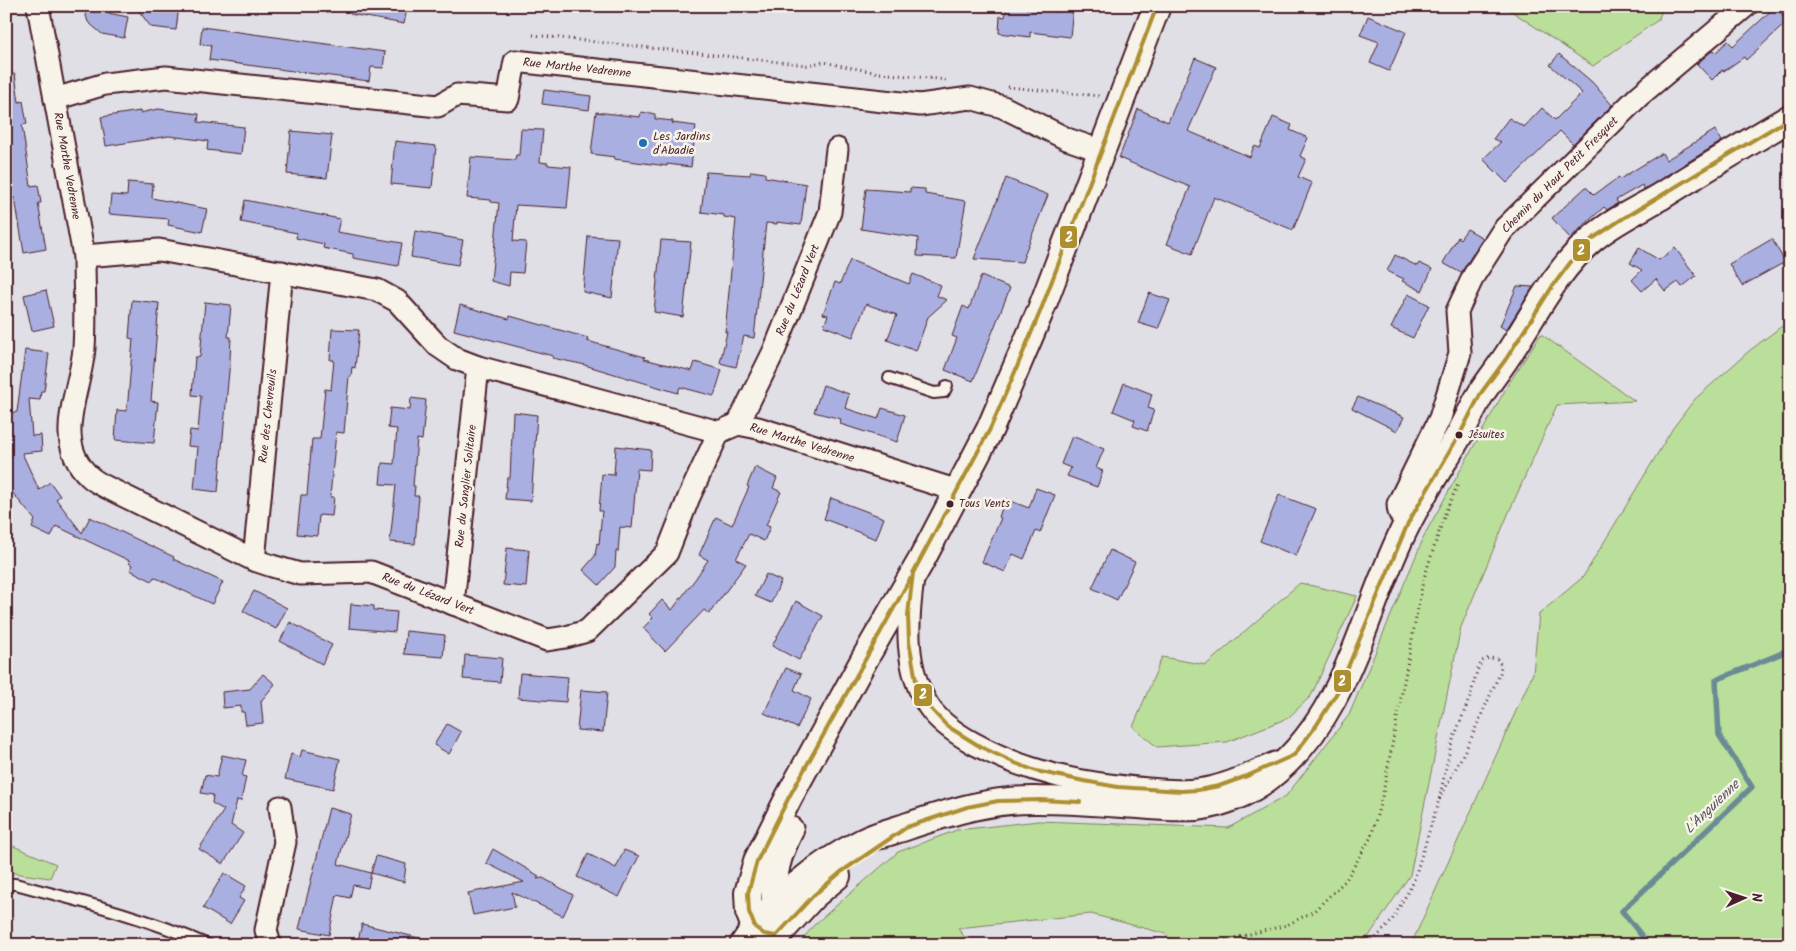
<svg xmlns="http://www.w3.org/2000/svg" width="1796" height="951" font-family="Kalam,sans-serif">
	<style>
		.green { fill: #badf9a; stroke: #827f62 }
		.lines { fill: none; stroke-linecap: round; stroke-linejoin: round }
		.stream { stroke: #6b8a95; stroke-width: 5.5 }
		.building { fill: #a9b0e1; stroke: #4a1f2b }
		.service-casing { stroke: #4a1f2b; stroke-width: 14 }
		.minor-casing { stroke: #4a1f2b; stroke-width: 25 }
		.tertiary-casing { stroke: #4a1f2b; stroke-width: 30 }
		.path { stroke: #4a1f2b; stroke-width: 3; stroke-dasharray: 1 4; stroke-linecap: butt }
		.service { stroke: #f7f3e8; stroke-width: 10 }
		.minor { stroke: #f7f3e8; stroke-width: 21 }
		.tertiary { stroke: #f7f3e8; stroke-width: 26 }
		.bus-1-casing { stroke: #f7f3e8; stroke-width: 8 }
		.bus-1 { stroke: #ad8f30; stroke-width: 4 }
		.poi-dot { fill: #1f6fb2; stroke: #f7f3e8; stroke-width: 2 }
		.bus-dot { fill: #4a1f2b; stroke: #f7f3e8; stroke-width: 2 }
		.labels { text-anchor: middle; dominant-baseline: central; stroke-width: 5; stroke-linejoin: round; paint-order: stroke }
		.bus-label { font-size: 11px; fill: #4a1f2b; stroke: #f7f3e8; text-anchor: start }
		.street-label { font-size: 12px; fill: #4a1f2b; stroke: #f7f3e8 }
		.poi-label { font-size: 12px; fill: #4a1f2b; stroke: #f7f3e8; text-anchor: start }
		.water-label { font-size: 14px; font-style: italic; fill: #5a5560; stroke: #f7f3e8 }
		.line-badge { stroke: #f7f3e8; stroke-width: 2 }
		.badge-label { font-size: 14px; text-anchor: middle; font-weight: bold; fill: #fff }
	</style>
	<rect width="100%" height="100%" fill="#e0dfe6"/>
	<filter id="ink" filterUnits="userSpaceOnUse"><feTurbulence type="fractalNoise" baseFrequency=".02" numOctaves="2"/><feDisplacementMap in="SourceGraphic" scale="10" xChannelSelector="R" yChannelSelector="G"/><feConvolveMatrix kernelMatrix="1 2 1 2 8 2 1 2 1" color-interpolation-filters="sRGB"/></filter>
	<g filter="url(#ink)">
		<!-- green -->
		<g class="green">
			<path d="M1504 6H1664L1658 20 1593 66Z"/>
			<path d="M1790 320V945H1411L1533 673 1539 614 1583 577 1673 428 1694 400 1749 351Z"/>
			<path d="M1541 334 1635 401 1557 405 1509 512 1461 627 1410 875 1369 936 1356 945H1175L1166 934 1091 914 958 928 970 945H798L814 925 898 852 957 830 1039 821 1228 828 1286 796 1349 715 1426 532 1509 383Z"/>
			<path d="M1300 583 1357 596 1311 696 1288 718 1227 742 1157 747 1133 727 1162 657 1206 665Z"/>
			<path d="M6 843 56 864 50 878 6 872Z"/>
		</g>
		<g class="lines">
			<!-- stream -->
			<path class="stream" d="M1649 945 1622 911 1752 787 1719 735 1716 680 1780 654 1790 647"/>
		</g>
		<!-- building -->
		<g class="building">
			<path d="M83 6H106L108 13 128 17 124 38 102 34 88 22Z"/>
			<path d="M135 6H179L176 30 151 27Z"/>
			<path d="M350 6H397L407 8 404 24 350 14Z"/>
			<path d="M1007 6H1026V9L1057 12 1058 6 1073 7 1070 37 1030 32V37L999 33 1000 16 1005 17Z"/>
			<path d="M1775 7 1788 21 1746 60 1744 57 1724 71 1722 70 1712 80 1697 64 1713 50 1715 53 1728 41 1733 46Z"/>
			<path d="M1368 16 1406 32 1389 71 1370 63 1379 42 1360 35Z"/>
			<path d="M202 27 385 52 383 68 371 67 369 81 209 60 211 45 200 44Z"/>
			<path d="M1559 54 1592 82 1612 105 1573 144 1560 131 1507 183 1483 159 1501 142 1493 139 1509 118 1524 127 1542 108 1555 120 1582 93 1550 65Z"/>
			<path d="M1195 58 1216 67 1188 131 1250 157 1254 146 1260 148 1273 117 1292 125 1290 130 1308 138 1300 156 1306 159 1298 177 1312 183 1293 230 1214 197 1192 254 1167 244 1190 187 1119 158 1138 109 1168 122Z"/>
			<path d="M15 74 19 102 23 101 27 124 22 125 31 186 38 185 41 203H38L46 249 24 253 15 198 6 200V75Z"/>
			<path d="M544 90 591 96 589 110 542 104Z"/>
			<path d="M158 109 199 114 198 122 244 127 241 154 207 150 208 141 169 136 106 146 101 117 140 111V113Z"/>
			<path d="M596 112 640 117 641 112 655 114V119L673 121 672 123 696 126 691 167 667 164V166L614 159 615 157 591 154Z"/>
			<path d="M521 129 543 130 540 162 548 163V165L571 167 567 208 516 205 513 241 526 242 523 273 510 272 509 286 491 281 499 203 491 202V200L467 198 471 157 515 160 516 155H519Z"/>
			<path d="M1715 130 1722 141 1644 189 1642 185 1616 200 1618 203 1607 210 1604 207 1570 238 1552 218 1586 187 1594 195 1619 177 1620 179 1662 153 1666 160Z"/>
			<path d="M291 131 332 135 327 178 287 174Z"/>
			<path d="M395 141 436 146 432 188 391 184Z"/>
			<path d="M751 171 765 173V177L806 184 801 225 777 222V224L766 223 754 338 744 336 736 367 720 363 727 332H725L736 219 724 217V215L701 212 706 172 750 175Z"/>
			<path d="M1006 178 1048 195 1025 253 1022 262 974 259Z"/>
			<path d="M128 182 153 184 152 198 207 209 202 232 168 225 169 219 109 214 111 195 127 196Z"/>
			<path d="M910 188 925 189V194L966 201 956 258 917 256 918 238 861 229 866 189 910 192Z"/>
			<path d="M245 200 340 219 337 232 402 243 398 266 353 258V254L323 248 324 244 296 238 297 233 241 222Z"/>
			<path d="M1467 229 1483 238 1461 273 1443 263 1458 237 1460 239Z"/>
			<path d="M415 231 463 240 458 265 411 257Z"/>
			<path d="M588 236 618 238 612 298 583 292Z"/>
			<path d="M1772 239 1785 262 1742 286 1729 264Z"/>
			<path d="M661 240 691 242 683 317 654 312Z"/>
			<path d="M1639 248 1659 260 1675 248 1696 276 1682 287 1678 282 1665 291 1656 279 1642 291 1632 280 1642 270 1630 263Z"/>
			<path d="M1395 255 1417 266 1419 263 1432 269 1422 291 1402 281 1404 279 1387 271Z"/>
			<path d="M850 260 909 284 913 274 941 285 937 296 947 300 928 317 916 351 887 340 897 315 866 304 853 337 824 326 828 315 823 314 835 282 840 284Z"/>
			<path d="M981 276 1010 288 973 381 945 370 957 338 952 336 963 306 969 309Z"/>
			<path d="M1517 286 1533 287 1506 330 1500 326Z"/>
			<path d="M46 290 54 326 32 331 24 295Z"/>
			<path d="M1149 293 1170 300 1158 329 1138 323Z"/>
			<path d="M1408 294 1429 305 1413 338 1391 328Z"/>
			<path d="M132 300 159 303 151 401 158 402 154 443 115 440 117 410 126 411 128 400 133 339 129 338Z"/>
			<path d="M205 302 231 305 228 337H231L230 360 218 492 194 489 198 447 188 446 190 430 198 431 201 396 192 395 195 357H200Z"/>
			<path d="M460 305 509 319 510 316 588 338 587 341 645 357 644 359 692 371 695 362 722 370 714 396 680 387 678 393 581 364 552 358 553 356 454 330Z"/>
			<path d="M332 329 359 330 355 368 352 367 351 376H349L344 433 336 432 330 497H334L332 516 319 515 317 536 297 534 301 495H307L312 439H320L325 389 331 390 334 360H330Z"/>
			<path d="M25 350 49 353 44 391H41L40 400 29 399 32 436 41 435 42 451 22 453 39 490 50 482 60 496 56 499 82 533 90 517 174 557 173 559 223 582 212 604 154 577 152 581 130 570 132 565 129 563 130 561 56 526 51 537 32 528 35 520 6 485V413L17 412Z"/>
			<path d="M1124 383 1152 394 1148 408 1154 410 1147 431 1133 426 1135 420 1113 411Z"/>
			<path d="M823 385 849 394 845 408 878 419 882 408 905 415 897 442 840 424 841 419 814 412Z"/>
			<path d="M1358 397 1404 417 1397 431 1352 408Z"/>
			<path d="M411 398 426 400 422 440 417 439 413 486H415L414 496H419L415 544 390 542 396 485 380 484 382 463 394 464 397 429 388 428 390 408 410 410Z"/>
			<path d="M513 412 537 415 531 501 505 499 507 478H510Z"/>
			<path d="M1072 436 1104 449 1096 468 1103 471 1097 487 1067 476 1071 468 1061 464Z"/>
			<path d="M616 446 651 450 650 470 637 469 632 528 620 527 618 552 616 551 615 567 599 585 583 570 595 556 597 543 599 544 602 511H599L602 474 614 475Z"/>
			<path d="M755 467 777 478 773 488 781 492 766 525 770 527 764 541 749 534 736 559 746 564 709 614 704 610 665 651 643 628 653 618 649 614 662 600 672 610 696 578 708 560 699 555 716 517 732 525 749 487 747 486Z"/>
			<path d="M1036 488 1055 495 1040 533 1036 531 1024 559 1013 554 1005 572 982 562 1001 518 999 517 1005 499 1029 508Z"/>
			<path d="M1279 495 1316 509 1296 556 1260 541Z"/>
			<path d="M831 498 884 518 876 539 824 519Z"/>
			<path d="M507 548 529 550 526 587 503 585Z"/>
			<path d="M1110 550 1135 562 1117 600 1092 588Z"/>
			<path d="M766 574 781 581 771 603 755 596Z"/>
			<path d="M254 591 287 608 276 629 243 611Z"/>
			<path d="M796 601 823 616 799 660 772 646Z"/>
			<path d="M351 604 374 606V610L397 612 395 632 349 628Z"/>
			<path d="M290 622 332 645 322 664 280 641Z"/>
			<path d="M406 631 445 635 443 657 404 654Z"/>
			<path d="M465 655 502 658 500 682 463 679Z"/>
			<path d="M786 668 801 674 794 690 811 699 797 728 764 713Z"/>
			<path d="M520 673 568 677 566 702 518 698Z"/>
			<path d="M263 674 275 684 261 701 263 723 246 725 244 712H241V706L223 708 222 692 250 689Z"/>
			<path d="M581 690 607 692 603 732 577 730Z"/>
			<path d="M447 724 461 732 449 754 434 745Z"/>
			<path d="M302 750 340 759 333 789 285 779 291 754 300 757Z"/>
			<path d="M222 755 246 760 242 776 246 777 241 801 237 800 231 825 243 833 223 864 199 849 224 810 212 803 213 795 201 793 205 775 217 777Z"/>
			<path d="M329 808 351 814 338 864 371 873 368 888 353 885 350 898 337 895 329 935 299 929Z"/>
			<path d="M493 849 539 876 537 879 543 878 573 895 563 916 512 892 515 907 473 915 468 893 524 882 486 863Z"/>
			<path d="M624 850 639 856 619 897 577 877 588 854 616 868Z"/>
			<path d="M376 856 406 864 404 882 371 873Z"/>
			<path d="M224 873 246 886 239 898 244 901 230 924 203 908Z"/>
			<path d="M362 924 423 939V945H357Z"/>
		</g>
		<g class="lines">
			<defs>
				<g id="service">
					<path d="M889 378 934 393 944 392 947 386"/>
					<path d="M6 884H15C80 901 146 917 208 945"/>
				</g>
				<g id="minor">
					<path d="M38 6 55 99"/>
					<path d="M84 256C84 286 86 318 84 348 81 391 51 440 89 476 94 481 100 484 106 487L254 560 272 566 300 574 371 572 547 640 566 637 587 631 667 553 689 497 719 432"/>
					<path d="M738 424 774 351 830 212 837 149"/>
					<path d="M958 491 758 428 738 424 719 432 478 367 457 359 438 346 397 301 377 290 159 250 84 256 55 99 105 84 166 77 438 106 457 95 508 99 515 61 920 105 970 98 1003 107 1067 139 1102 151"/>
					<path d="M1408 523C1401 517 1398 513 1398 504L1440 418 1460 353 1457 311 1474 275 1503 230 1639 96 1746 6"/>
					<path d="M254 560 282 272"/>
					<path d="M913 579C907 622 904 669 929 707 940 723 957 734 973 743 1029 774 1084 784 1148 789 1164 790 1181 792 1197 790 1224 787 1250 774 1275 763"/>
					<path d="M453 604 478 367"/>
					<path d="M270 945 266 930 285 842 280 807"/>
				</g>
				<g id="tertiary">
					<path d="M775 918C778 908 774 897 774 887 774 866 781 849 790 830"/>
					<path d="M776 936 764 934 755 927 749 912 748 893 757 861 789 797 865 658 921 561 990 429 1040 312 1157 6"/>
					<path d="M771 942 813 896 837 876"/>
					<path d="M743 945C771 901 817 865 863 842 878 834 895 831 911 825 953 811 993 799 1038 800 1072 800 1106 803 1139 805 1159 807 1178 808 1197 807 1223 804 1250 792 1270 776 1350 713 1363 609 1407 524 1422 494 1441 466 1458 437 1467 422 1473 406 1482 392 1491 378 1502 365 1511 350 1535 313 1557 269 1592 239 1612 222 1637 210 1660 197 1703 170 1746 144 1790 118"/>
				</g>
			</defs>
			<!-- service casing -->
			<use href="#service" class="service-casing"/>
			<!-- minor casing -->
			<use href="#minor" class="minor-casing"/>
			<!-- tertiary casing -->
			<use href="#tertiary" class="tertiary-casing"/>
			<!-- path -->
			<g class="path">
				<path d="M533 35 807 65 823 62 879 73 947 80"/>
				<path d="M1008 87 1099 96"/>
				<path d="M1206 945 1287 925 1314 911 1346 880 1371 837 1383 793 1423 581 1446 511 1459 482"/>
				<path d="M1369 945 1391 922 1413 883 1439 800 1451 745 1470 697 1477 671 1482 661 1489 658 1497 659 1501 665 1500 673 1469 743 1439 800"/>
			</g>
			<!-- service -->
			<use href="#service" class="service"/>
			<!-- minor -->
			<use href="#minor" class="minor"/>
			<!-- tertiary -->
			<use href="#tertiary" class="tertiary"/>
			<defs>
				<g id="bus-1">
					<path d="M1157 6 1040 312 1012 379 990 429 913 573 908 615 909 641 916 681 930 708 947 726 981 747 1015 763 1036 771 1084 781 1118 787 1181 791 1198 790 1219 786 1247 776 1294 755 1316 726 1338 691 1408 523 1462 430 1481 393 1506 359 1552 287 1573 259 1592 239 1622 219 1790 118"/>
					<path d="M776 936 813 896 841 872 907 827 967 807 998 801 1040 800 1080 802"/>
					<path d="M776 936 764 934 755 927 749 912 748 893 757 861 789 797 910 579"/>
				</g>
			</defs>
			<!-- bus-1 casing -->
			<use href="#bus-1" class="bus-1-casing"/>
			<!-- bus-1 -->
			<use href="#bus-1" class="bus-1"/>
		</g>
	</g>
	<!-- markers -->
	<circle class="poi-dot" cx="643" cy="143" r="5"/>
	<g class="bus-dot">
		<circle cx="1459" cy="435" r="4.5"/>
		<circle cx="950" cy="504" r="4.5"/>
	</g>
	<g class="labels">
		<!-- bus labels -->
		<g class="bus-label">
			<text x="1468" y="435">Jésuites</text>
			<text x="959" y="504">Tous Vents</text>
		</g>
		<!-- street labels -->
		<g class="street-label">
			<text transform="translate(577 68) rotate(6)">Rue Marthe Vedrenne</text>
			<text transform="translate(67 166) rotate(80)">Rue Marthe Vedrenne</text>
			<text transform="translate(1560 175) rotate(-45)">Chemin du Haut Petit Fresquet</text>
			<text transform="translate(798 290) rotate(-68)">Rue du Lézard Vert</text>
			<text transform="translate(268 416) rotate(-84)">Rue des Chevreuils</text>
			<text transform="translate(802 443) rotate(17)">Rue Marthe Vedrenne</text>
			<text transform="translate(466 486) rotate(-84)">Rue du Sanglier Solitaire</text>
			<text transform="translate(428 594) rotate(21)">Rue du Lézard Vert</text>
		</g>
		<!-- poi labels -->
		<g class="poi-label">
			<text x="653" y="136">Les Jardins<tspan x="653" dy="14">d'Abadie</tspan></text>
		</g>
		<!-- water labels -->
		<g class="water-label">
			<text transform="translate(1712 807) rotate(-44)">L'Anguienne</text>
		</g>
	</g>
	<g class="line-badge">
		<rect x="1059" y="225" width="19" height="24" rx="5" fill="#ad8f30"/>
		<rect x="1572" y="238" width="19" height="24" rx="5" fill="#ad8f30"/>
		<rect x="1333" y="669" width="19" height="24" rx="5" fill="#ad8f30"/>
		<rect x="913" y="683" width="20" height="24" rx="5" fill="#ad8f30"/>
	</g>
	<g class="badge-label">
		<text x="1069" y="242">2</text>
		<text x="1581" y="255">2</text>
		<text x="1342" y="686">2</text>
		<text x="923" y="699">2</text>
	</g>
	<!-- margin -->
	<rect width="1796" height="951" fill="none" stroke="#f7f3e8" stroke-width="25"/>
	<rect x="12" y="12" width="1771" height="926" fill="none" stroke="#4a1f2b" stroke-width="2" filter="url(#ink)"/>
	<!-- north arrow -->
	<g transform="translate(1744 898) rotate(87)" stroke="#f7f3e8" stroke-width="4" paint-order="stroke">
	<path d="M0-4L9 19L0 12L-9 19Z" fill="#4a1f2b"/>
	<text y="-8" font-size="14" font-weight="bold" text-anchor="middle" fill="#4a1f2b">N</text>
	</g>
</svg>
